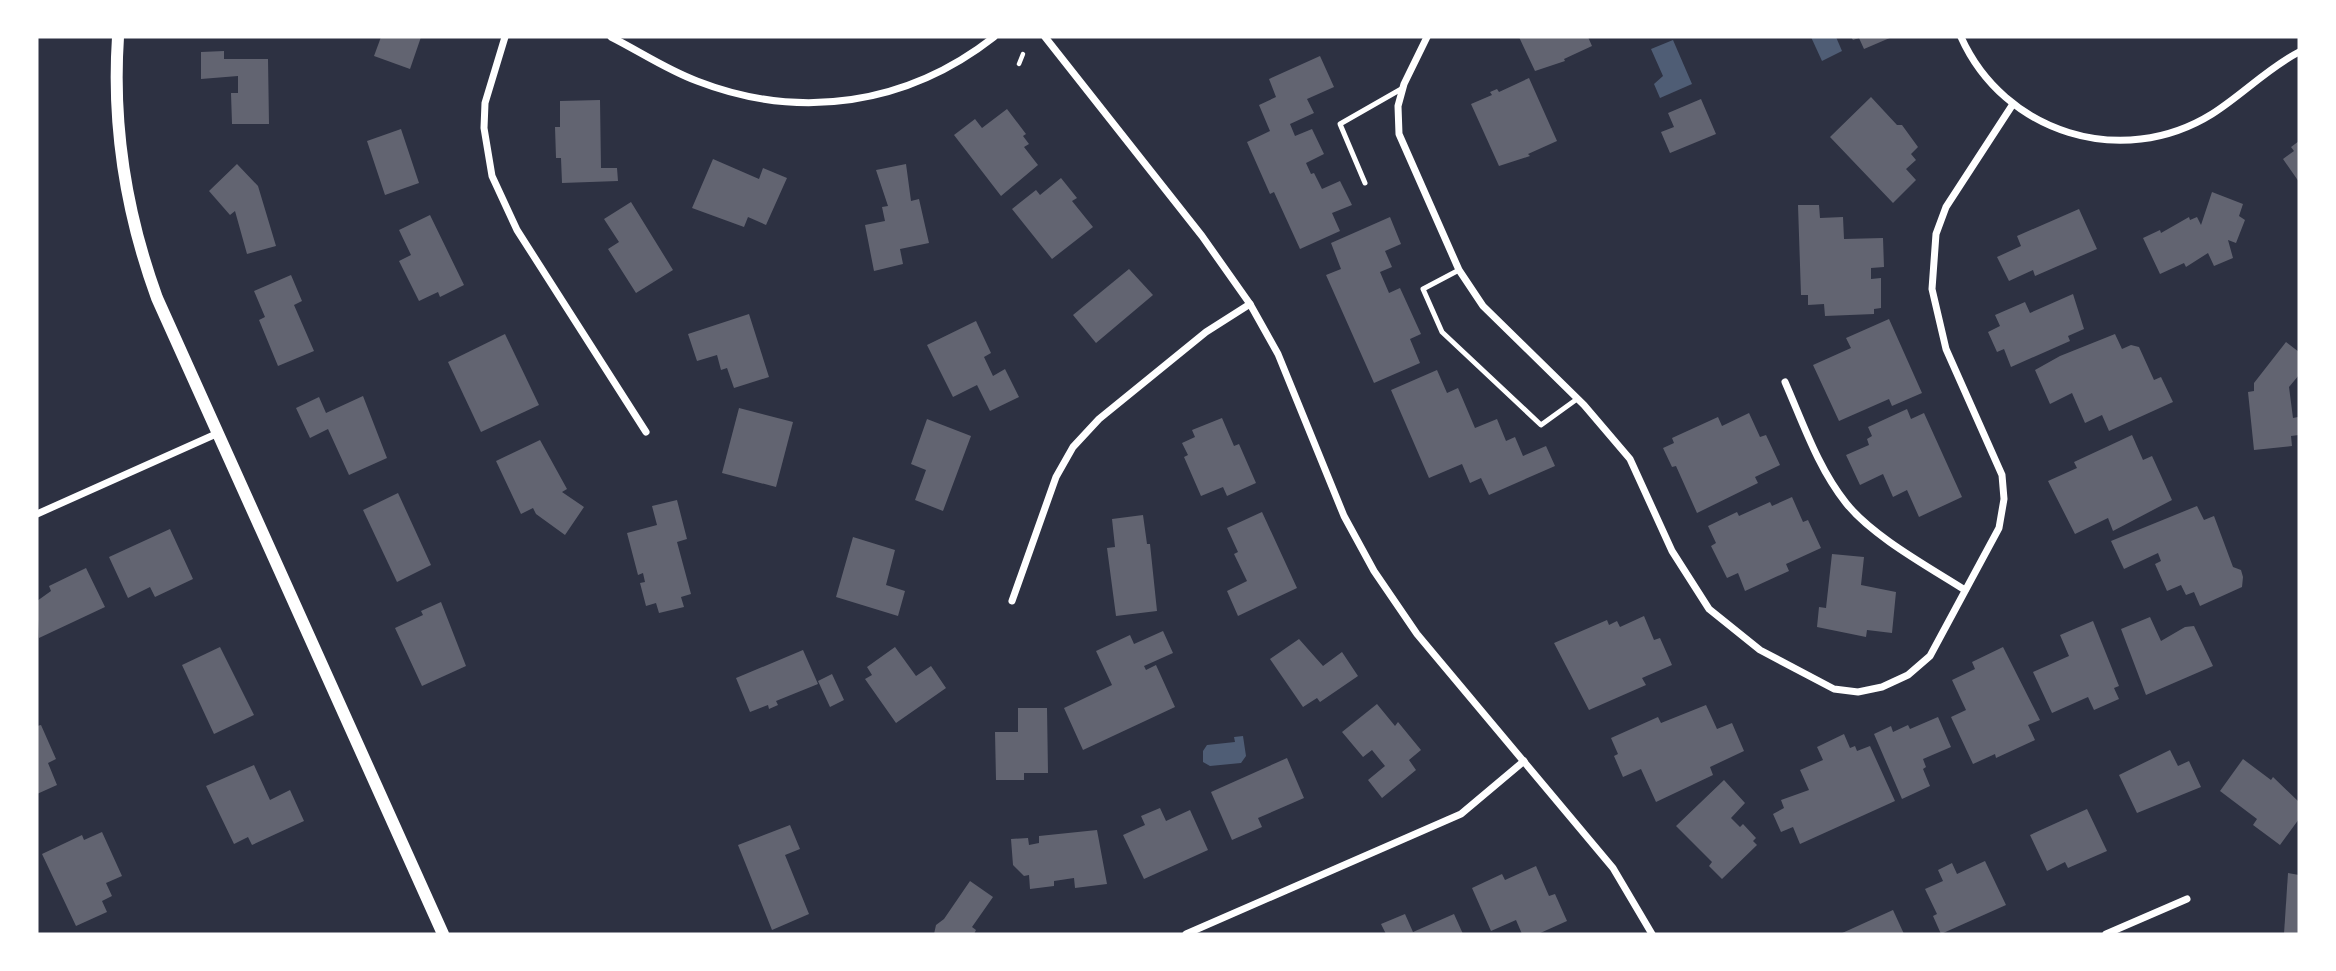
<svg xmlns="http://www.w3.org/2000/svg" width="2336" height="971" font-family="Cabin,sans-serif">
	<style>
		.water { fill: #4f5d75 }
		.building { fill: #626471 }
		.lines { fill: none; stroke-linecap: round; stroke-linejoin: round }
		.path { stroke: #fff; stroke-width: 4.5 }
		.service { stroke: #fff; stroke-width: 5 }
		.minor { stroke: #fff; stroke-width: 7 }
		.tertiary { stroke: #fff; stroke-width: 12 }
	</style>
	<rect width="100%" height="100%" fill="#2d3142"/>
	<!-- water -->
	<g class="water">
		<path d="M1811 37H1836L1842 51 1822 61Z"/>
		<path d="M1673 40 1692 84 1660 98 1654 84 1663 76 1651 49Z"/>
		<path d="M1243 736 1246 756 1241 763 1210 766 1203 762V751L1207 745 1235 742 1234 737Z"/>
	</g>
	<!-- building -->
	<g class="building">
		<path d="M381 37H421L410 69 374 56Z"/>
		<path d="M1519 37H1588L1592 46 1564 59 1565 61 1535 71Z"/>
		<path d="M1851 37H1892L1864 49 1859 38 1853 40Z"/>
		<path d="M224 51V59H268L269 124H232L231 93H238V76L201 79V52Z"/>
		<path d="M1320 56 1334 87 1307 99 1314 113 1290 124 1295 136 1312 129 1324 154 1306 163 1311 174 1314 173 1322 189 1340 181 1352 205 1332 213 1340 231 1300 249 1274 192 1270 194 1247 142 1270 131 1259 105 1276 97 1269 79Z"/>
		<path d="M1529 78 1557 141 1528 154 1530 156 1499 166 1471 104 1492 95 1490 92 1497 89 1499 92Z"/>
		<path d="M1871 97 1897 125H1902L1918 147 1911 154 1916 160 1906 169 1916 180 1893 203 1830 137Z"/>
		<path d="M1701 99 1716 134 1670 153 1661 132 1674 127 1668 113Z"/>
		<path d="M600 100 601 168H617L618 181 562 183 561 158H556L555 127H560V101Z"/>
		<path d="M1007 109 1026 134 1023 136 1029 144 1024 147 1038 165 1001 196 954 135 975 119 982 128Z"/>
		<path d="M401 129 419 183 385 195 367 141Z"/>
		<path d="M2299 141V182L2283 159 2294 151 2291 147Z"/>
		<path d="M713 159 759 179 763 168 787 178 766 225 748 217 744 227 692 208Z"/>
		<path d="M237 164 258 186 276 246 247 254 235 211 230 215 209 191Z"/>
		<path d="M906 164 911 201 919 199 929 243 900 249 903 264 874 271 865 225 885 221 882 207 888 206 876 170Z"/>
		<path d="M1061 178 1077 198 1072 201 1093 227 1052 259 1012 209 1036 190 1040 195Z"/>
		<path d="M2212 192 2243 204 2239 216 2245 220 2236 243 2228 240 2233 258 2214 266 2208 253 2186 267 2184 263 2160 274 2143 238 2160 230 2161 233 2189 217 2190 220 2197 217 2201 225Z"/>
		<path d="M631 202 673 270 636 293 608 249 619 242 604 219Z"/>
		<path d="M1798 205H1819L1820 218 1843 217 1844 239 1883 238 1884 267 1871 268V279L1881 278V308L1874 309V314L1825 316 1824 304 1808 305V295H1801Z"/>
		<path d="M2079 209 2097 249 2035 276 2033 270 2009 281 1997 257 2021 246 2017 236Z"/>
		<path d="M430 215 464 285 440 297 438 292 419 301 399 261 411 255 399 230Z"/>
		<path d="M1390 217 1401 244 1385 251 1392 267 1380 272 1389 293 1400 288 1421 334 1410 339 1420 363 1374 383 1326 275 1341 269 1331 243Z"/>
		<path d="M1129 269 1153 295 1096 343 1073 315Z"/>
		<path d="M291 275 302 301 294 305 314 351 278 366 259 320 265 317 254 291Z"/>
		<path d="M2073 294 2084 329 2068 336 2070 341 2011 367 2004 349 1997 352 1988 332 2000 326 1995 315 2025 302 2030 313Z"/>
		<path d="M749 314 769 377 734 388 727 368 721 370 717 355 697 361 688 334Z"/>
		<path d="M1889 319 1922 393 1892 406 1889 399 1839 421 1813 365 1851 348 1846 338Z"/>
		<path d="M976 321 991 353 984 357 993 376 1005 369 1019 397 990 411 977 385 953 397 927 345Z"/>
		<path d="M505 334 539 405 481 432 448 362Z"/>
		<path d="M2115 334 2122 349 2131 345 2139 347 2154 380 2161 377 2173 402 2109 431 2102 415 2085 423 2072 393 2050 404 2035 370 2060 356Z"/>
		<path d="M2286 342 2299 352V375L2289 387 2293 418 2298 417 2299 435 2291 436 2292 446 2254 450 2248 392 2254 391V383Z"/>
		<path d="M1437 370 1447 393 1458 388 1475 428 1497 419 1506 441 1515 437 1523 456 1546 446 1555 466 1489 495 1481 478 1470 483 1462 464 1429 478 1391 390Z"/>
		<path d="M363 396 387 458 349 475 328 429 310 438 296 408 319 397 326 413Z"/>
		<path d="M739 408 793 422 776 487 722 473Z"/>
		<path d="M1907 409 1911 419 1924 413 1962 497 1919 517 1907 490 1893 497 1883 474 1860 485 1846 455 1869 445 1867 439 1872 436 1868 427Z"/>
		<path d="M1749 413 1760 437 1766 435 1780 465 1755 477 1758 483 1697 513 1676 466 1672 467 1663 448 1674 443 1672 438 1718 417 1722 426Z"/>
		<path d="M1222 418 1234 446 1239 444 1256 483 1227 496 1223 487 1201 496 1184 457 1188 455 1182 443 1195 437 1192 430Z"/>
		<path d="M927 419 971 436 943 511 915 500 926 470 911 464Z"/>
		<path d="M2132 435 2143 460 2152 456 2172 500 2113 531 2108 518 2075 534 2048 481 2077 468 2074 462Z"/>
		<path d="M540 440 567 489 562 492 584 507 565 535 536 514 533 508 521 514 496 461Z"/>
		<path d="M398 493 431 565 397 582 363 510Z"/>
		<path d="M1792 497 1803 522 1808 520 1821 548 1786 564 1789 571 1745 591 1738 573 1727 578 1711 546 1716 543 1708 526 1737 512 1739 516 1770 502 1772 506Z"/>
		<path d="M677 500 687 539 677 542 691 594 681 597 684 607 659 613 656 603 646 606 640 583 645 582 643 573 638 575 627 533 657 525 652 506Z"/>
		<path d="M2197 506 2204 520 2214 516 2233 567 2241 570 2243 577 2242 587 2200 606 2194 592 2186 595 2181 585 2167 591 2155 564 2161 561 2158 553 2124 569 2111 541Z"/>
		<path d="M1262 512 1297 588 1238 616 1227 591 1247 581 1234 554 1238 552 1227 528Z"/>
		<path d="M1143 515 1147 544H1150L1157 611 1116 616 1107 548 1115 547 1112 519Z"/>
		<path d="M170 529 193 579 155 597 150 587 128 598 109 557Z"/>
		<path d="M853 537 895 550 886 585 905 591 898 616 836 597Z"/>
		<path d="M1832 554 1864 557 1861 585 1896 592 1892 633 1867 630 1866 637 1817 627 1819 607 1826 608Z"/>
		<path d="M86 568 105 607 39 638 37 601 51 591 49 586Z"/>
		<path d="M441 602 466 666 422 686 395 628 423 615 421 611Z"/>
		<path d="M1644 616 1654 640 1660 638 1672 665 1642 678 1646 685 1589 710 1554 643 1607 620 1609 625 1617 621 1620 627Z"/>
		<path d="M2150 617 2161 641 2185 627 2194 626 2213 666 2146 695 2121 629Z"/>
		<path d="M2093 621 2119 686 2114 688 2119 699 2094 710 2088 697 2052 713 2033 672 2069 656 2060 635Z"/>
		<path d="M1163 631 1173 653 1144 666 1146 670 1156 665 1175 707 1083 750 1064 708 1112 685 1096 651 1130 635 1134 644Z"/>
		<path d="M1299 639 1323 666 1342 652 1358 676 1320 702 1317 698 1303 707 1270 659Z"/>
		<path d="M220 647 254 715 214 734 182 665Z"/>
		<path d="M895 647 916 676 931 666 946 688 896 723 865 679 872 675 867 667Z"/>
		<path d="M2003 647 2040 720 2028 725 2035 740 1996 758 1995 754 1973 764 1951 717 1966 710 1952 680 1975 669 1972 662Z"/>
		<path d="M803 650 818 684 776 701 778 705 769 709 768 705 750 712 736 678Z"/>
		<path d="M832 674 844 700 830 707 818 681Z"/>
		<path d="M1377 704 1395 726 1398 722 1421 750 1409 760 1416 770 1382 798 1368 780 1385 766 1372 750 1363 757 1342 732Z"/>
		<path d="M1706 705 1717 729 1732 723 1744 751 1710 767 1713 775 1656 802 1641 769 1623 777 1614 756 1618 754 1611 738 1658 717 1661 723Z"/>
		<path d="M1018 708H1047L1048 773H1024V780H996L995 732H1018Z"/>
		<path d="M1938 717 1951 747 1923 759 1926 767 1923 769 1930 786 1902 799 1874 734 1891 726 1893 732 1908 725 1910 729Z"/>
		<path d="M41 725 56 759 48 763 57 785 37 794V726Z"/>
		<path d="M1844 734 1850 748 1855 746 1857 751 1870 746 1895 801 1800 844 1793 827 1781 832 1773 814 1784 808 1781 800 1809 790 1800 770 1823 760 1817 747Z"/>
		<path d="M2170 750 2178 766 2189 761 2201 787 2137 813 2119 775Z"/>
		<path d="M1287 758 1304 798 1258 818 1262 827 1232 840 1211 792Z"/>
		<path d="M2243 759 2271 780 2273 777 2299 802V819L2280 845 2253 825 2257 819 2220 791Z"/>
		<path d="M254 765 270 800 290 790 304 821 252 845 248 837 234 844 206 786Z"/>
		<path d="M1724 780 1745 803 1731 818 1740 827 1743 824 1756 838 1753 841 1757 845 1722 879 1709 866 1712 862 1676 826Z"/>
		<path d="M1160 808 1166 821 1190 810 1208 850 1144 879 1123 835 1145 825 1141 816Z"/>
		<path d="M2087 809 2107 851 2068 868 2065 862 2047 871 2030 835Z"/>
		<path d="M790 825 800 849 785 855 809 914 772 930 738 845Z"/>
		<path d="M1097 830 1107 884 1075 888 1074 878 1054 881V886L1030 889 1029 875 1024 876 1013 865 1011 839 1028 838 1029 845 1039 843V836Z"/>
		<path d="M102 832 122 876 106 883 112 896 102 901 107 912 76 926 42 854 82 835 84 840Z"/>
		<path d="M1985 861 2006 905 1941 934 1933 916 1937 914 1925 889 1943 881 1938 870 1952 863 1957 874Z"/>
		<path d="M1536 866 1549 896 1555 894 1567 921 1538 934H1522L1516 920 1491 931 1472 888 1502 874 1505 880Z"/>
		<path d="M2288 873 2299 875V934H2284Z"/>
		<path d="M970 881 993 897 972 927 976 930 974 934H934L936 925 944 919Z"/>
		<path d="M1893 910 1904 934H1840Z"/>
		<path d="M1405 914 1413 932 1454 914 1463 934H1386L1381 924Z"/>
	</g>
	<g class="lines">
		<!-- path -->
		<path class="path" d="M1019 64 1023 54"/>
		<!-- service -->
		<g class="service">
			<path d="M1365 183 1340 124 1403 88"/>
			<path d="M1459 270 1423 289 1442 332 1541 425 1577 399"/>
		</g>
		<!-- minor -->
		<g class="minor">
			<path d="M505 37 485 103 484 128 492 176 517 230 646 432"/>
			<path d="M611 37C639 51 667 70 697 81 800 121 907 105 994 37"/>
			<path d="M1045 37 1202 236 1250 304 1278 354 1344 516 1374 571 1417 634 1613 868 1652 934"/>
			<path d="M1427 37 1404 84 1398 106 1399 134 1459 270 1483 306 1584 405 1630 459 1672 551 1709 609 1760 650 1834 689 1858 692 1882 687 1908 675 1930 656 1999 528 2004 499 2002 475 1946 349 1932 289 1936 234 1946 207 2013 104"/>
			<path d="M1961 37C2004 133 2122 170 2212 114 2242 95 2268 68 2299 52"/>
			<path d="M1785 382C1803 423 1818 468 1846 503 1872 536 1929 567 1965 590"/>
			<path d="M37 514 216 434"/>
			<path d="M1012 601 1056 477 1073 447 1099 419 1206 332 1250 304"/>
			<path d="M1186 934 1461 814 1524 761"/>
			<path d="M2106 934 2187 899"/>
		</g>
		<!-- tertiary -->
		<path class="tertiary" d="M118 37C112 127 126 213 157 298L443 934"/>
	</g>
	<!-- border -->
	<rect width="2336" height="971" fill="none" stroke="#ffffff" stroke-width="77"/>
</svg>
